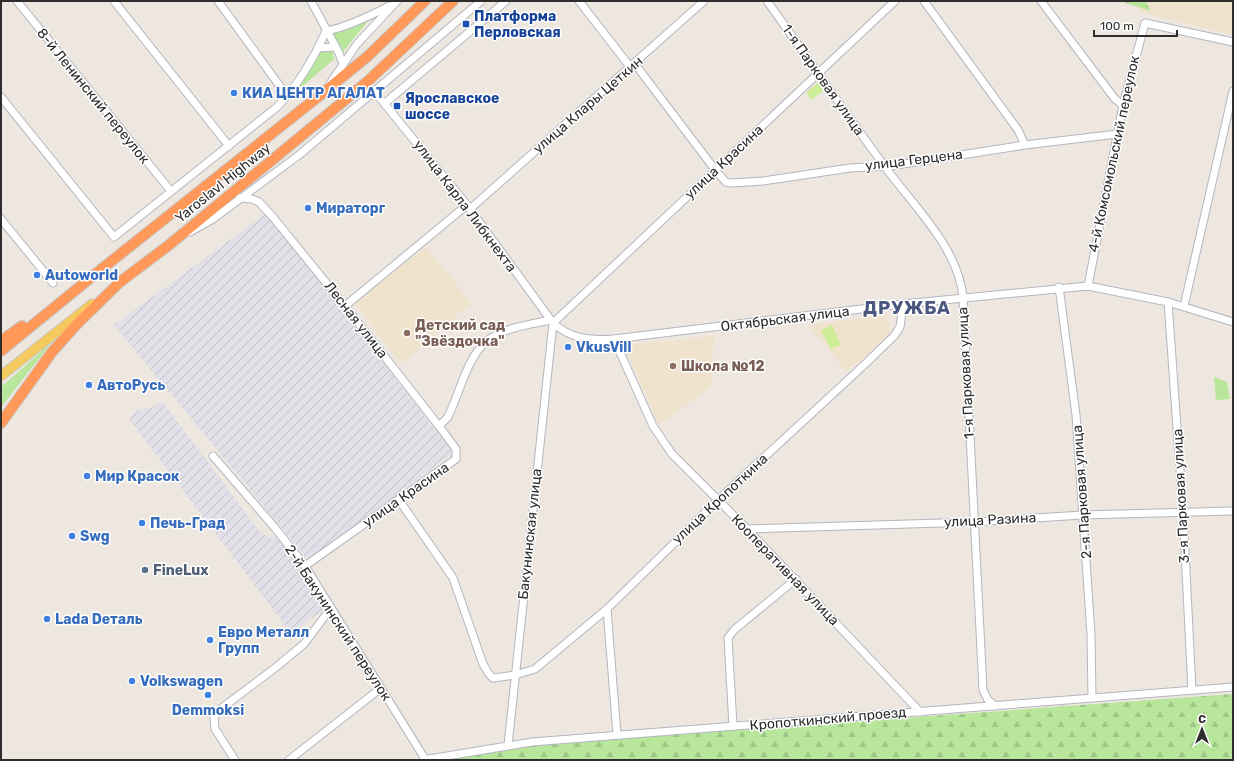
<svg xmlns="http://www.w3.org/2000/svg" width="1234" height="761" font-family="Rubik,sans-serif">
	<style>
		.industrial { fill: url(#industrial-furrows) }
		.education { fill: #f0e3ce }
		.green { fill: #b8e69b }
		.forest { fill: url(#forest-firs) }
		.pitch { fill: #cded96 }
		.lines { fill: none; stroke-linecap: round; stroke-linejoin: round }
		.minor-casing { stroke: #b3b6c0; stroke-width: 9 }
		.major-casing { stroke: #c8c8c8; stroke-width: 11 }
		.highway-casing { stroke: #c8c8c8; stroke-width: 12 }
		.minor { stroke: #fff; stroke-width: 7 }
		.major { stroke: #f4c95e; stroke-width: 9 }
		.highway { stroke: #ff9859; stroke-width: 10 }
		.transit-dot { fill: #1a4fb4; stroke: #fff; stroke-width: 1.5 }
		.shop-dot { fill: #3f7fe0; stroke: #fff; stroke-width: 1.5 }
		.education-dot { fill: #8d6e63; stroke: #fff; stroke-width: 1.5 }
		.service-dot { fill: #5c6f8a; stroke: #fff; stroke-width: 1.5 }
		.labels { text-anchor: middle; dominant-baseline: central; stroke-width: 3; stroke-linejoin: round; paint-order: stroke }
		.transit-label { font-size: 14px; font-weight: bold; fill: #164399; stroke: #fff; text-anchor: start }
		.street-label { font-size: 14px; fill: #2d2d2d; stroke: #fff }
		.shop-label { font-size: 14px; font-weight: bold; fill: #366cbe; stroke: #fff; text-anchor: start }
		.education-label { font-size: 14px; font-weight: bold; fill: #785e54; stroke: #fff; text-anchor: start }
		.service-label { font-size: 14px; font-weight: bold; fill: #4e5e75; stroke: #fff; text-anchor: start }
		.district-label { font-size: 18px; font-weight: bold; letter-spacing: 1px; fill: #4b577f; stroke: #fff }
	</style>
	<defs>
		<pattern id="industrial-furrows" width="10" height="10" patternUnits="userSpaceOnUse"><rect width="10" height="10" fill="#e1dfe7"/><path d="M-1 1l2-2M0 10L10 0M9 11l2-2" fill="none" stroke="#c1c0c6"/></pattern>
		<pattern id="forest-firs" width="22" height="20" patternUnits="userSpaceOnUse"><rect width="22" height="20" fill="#b8e69b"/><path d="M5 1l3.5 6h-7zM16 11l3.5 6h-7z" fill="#9ec686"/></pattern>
	</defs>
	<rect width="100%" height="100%" fill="#eee7df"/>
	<!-- industrial -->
	<g class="industrial">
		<path d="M268 212 453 453 316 556H305L114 325Z"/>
		<path d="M162 401 260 532 272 539 277 535 326 608 291 633 129 419 137 409 141 411 146 408 148 410Z"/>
	</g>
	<!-- education -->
	<g class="education">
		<path d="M1131 1H1233V35L1144 13Z"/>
		<path d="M426 247 471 303 401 364 354 302Z"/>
		<path d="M887 315 891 333 847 372 808 325Z"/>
		<path d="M714 336 711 387 659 425 624 345Z"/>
	</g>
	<!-- green -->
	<g class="green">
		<path d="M371 17 342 53 332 37 335 31Z"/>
		<path d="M328 49 333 53 334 59 289 98 320 51Z"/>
		<path d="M52 342 1 407V387Z"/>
		<path d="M1214 377 1227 382 1230 399 1216 400Z"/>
		<path d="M1066 752 1069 753V760H1052L1056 753Z"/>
	</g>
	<!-- forest -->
	<g class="forest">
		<path d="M1120 1H1145L1151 11Z"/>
		<path d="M1233 694V760H1069V753L1066 752 1056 753 1052 760H442L532 745Z"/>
	</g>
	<!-- pitch -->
	<g class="pitch">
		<path d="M820 81 826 88 812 100 806 93Z"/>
		<path d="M832 325 841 345 831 349 821 330Z"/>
	</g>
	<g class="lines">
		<defs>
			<g id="minor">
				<path d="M17 1 170 190"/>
				<path d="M114 1 229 146"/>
				<path d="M218 1 287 96"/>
				<path d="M311 1 339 53 343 64"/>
				<path d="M579 1 631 68"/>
				<path d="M767 1C806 55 843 110 883 164 911 204 959 247 963 298L983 690 988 700 995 706"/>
				<path d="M924 1 1018 130 1025 145"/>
				<path d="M1041 1 1115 99 1123 105"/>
				<path d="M326 31C348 27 370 16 389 6"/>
				<path d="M318 48 335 47"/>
				<path d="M635 64 716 171 726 182 731 183 763 181 850 168 890 166 1025 145 1117 134"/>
				<path d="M329 85 357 44 397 1"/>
				<path d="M374 91 467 205 553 323C571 339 590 341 614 339L903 304 1088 286 1168 302 1233 322"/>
				<path d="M1 97 114 237 277 107C298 85 314 58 326 31"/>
				<path d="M385 103 506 1"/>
				<path d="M240 198 252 199 259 202 272 216 345 306 439 426"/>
				<path d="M470 209 704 1"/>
				<path d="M1 219 53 283"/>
				<path d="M190 232 213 219 299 155 481 1"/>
				<path d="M1088 286 1123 105 1145 23 1233 42"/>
				<path d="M1059 287 1076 415 1091 634 1092 698"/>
				<path d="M1168 302 1183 512 1192 690"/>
				<path d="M345 306 467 205"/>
				<path d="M1184 306 1233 91"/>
				<path d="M553 323 895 1"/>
				<path d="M614 339 653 426 672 454 747 529 920 712"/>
				<path d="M213 456 275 528 305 566 425 759"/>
				<path d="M399 500 453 578 483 664 489 674 493 678 515 675 535 669 607 609 718 500 863 366 894 336 900 327 903 304"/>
				<path d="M747 529 974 522 1082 515 1233 511"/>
				<path d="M305 566 456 459V449L439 426 448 417 451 410C462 386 469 350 494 336 510 327 532 324 550 320"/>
				<path d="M607 609 617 735"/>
				<path d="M733 726 728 638 734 630 796 579"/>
				<path d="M508 745 553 323"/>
				<path d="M235 760 215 729 214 717 219 710 275 668 304 644 331 608"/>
				<path d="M289 760 381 688"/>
				<path d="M423 760 532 742 1233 687"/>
			</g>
			<path id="major" d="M1 376 92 304"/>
			<g id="highway">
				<path d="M1 341 22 326"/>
				<path d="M1 351 94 275 324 92 368 56 425 1"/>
				<path d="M1 423 52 352 77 324 120 282 169 245 368 81 453 1"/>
			</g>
		</defs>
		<!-- minor casing -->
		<use href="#minor" class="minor-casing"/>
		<!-- major casing -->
		<use href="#major" class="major-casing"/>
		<!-- highway casing -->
		<use href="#highway" class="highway-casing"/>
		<!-- minor -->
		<use href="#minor" class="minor"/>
		<!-- major -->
		<use href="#major" class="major"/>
		<!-- highway -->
		<use href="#highway" class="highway"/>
	</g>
	<!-- markers -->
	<g class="transit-dot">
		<rect x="462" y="20" width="8" height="8" rx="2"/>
		<rect x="393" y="102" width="8" height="8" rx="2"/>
	</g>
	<g class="shop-dot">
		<circle cx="234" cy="93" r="4"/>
		<circle cx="308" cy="208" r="4"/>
		<circle cx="37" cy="275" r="4"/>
		<circle cx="568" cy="347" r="4"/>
		<circle cx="89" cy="385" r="4"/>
		<circle cx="87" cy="476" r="4"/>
		<circle cx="142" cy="523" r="4"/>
		<circle cx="72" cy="536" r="4"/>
		<circle cx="47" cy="619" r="4"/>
		<circle cx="210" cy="640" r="4"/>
		<circle cx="132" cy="681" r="4"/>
		<circle cx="208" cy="695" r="4"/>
	</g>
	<g class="education-dot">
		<circle cx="407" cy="333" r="4"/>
		<circle cx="673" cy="366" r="4"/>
	</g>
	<circle class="service-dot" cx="145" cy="570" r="4"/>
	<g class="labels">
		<!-- transit labels -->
		<g class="transit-label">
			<text x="474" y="16">Платформа<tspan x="474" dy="16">Перловская</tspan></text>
			<text x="405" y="98">Ярославское<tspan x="405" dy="16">шоссе</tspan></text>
		</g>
		<!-- street labels -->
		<g class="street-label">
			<text transform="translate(823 80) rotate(55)">1-я Парковая улица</text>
			<text transform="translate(93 96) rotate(51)">8-й Ленинский переулок</text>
			<text transform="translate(588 105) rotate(-41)">улица Клары Цеткин</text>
			<text transform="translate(1114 154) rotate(-78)">4-й Комсомольский переулок</text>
			<text transform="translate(914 160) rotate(-7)">улица Герцена</text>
			<text transform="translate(724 162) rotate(-43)">улица Красина</text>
			<text transform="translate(223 183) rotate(-39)">Yaroslavl Highway</text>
			<text transform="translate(465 206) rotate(53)">улица Карла Либкнехта</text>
			<text transform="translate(785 319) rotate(-7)">Октябрьская улица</text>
			<text transform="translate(356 320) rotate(52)">Лесная улица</text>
			<text transform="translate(966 373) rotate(-93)">1-я Парковая улица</text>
			<text transform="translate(1082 492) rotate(-94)">2-я Парковая улица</text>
			<text transform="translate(406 495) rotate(-35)">улица Красина</text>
			<text transform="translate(1181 496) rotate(-93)">3-я Парковая улица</text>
			<text transform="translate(720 499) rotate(-43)">улица Кропоткина</text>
			<text transform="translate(990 520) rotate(-3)">улица Разина</text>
			<text transform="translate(530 534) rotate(-84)">Бакунинская улица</text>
			<text transform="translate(785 570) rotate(46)">Кооперативная улица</text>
			<text transform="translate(338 623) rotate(57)">2-й Бакунинский переулок</text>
			<text transform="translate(828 719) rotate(-5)">Кропоткинский проезд</text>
		</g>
		<!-- shop labels -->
		<g class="shop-label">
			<text x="242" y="93">КИА ЦЕНТР АГАЛАТ</text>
			<text x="316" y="208">Мираторг</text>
			<text x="45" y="275">Autoworld</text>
			<text x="576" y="347">VkusVill</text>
			<text x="97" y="385">АвтоРусь</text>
			<text x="95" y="476">Мир Красок</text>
			<text x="150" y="523">Печь-Град</text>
			<text x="80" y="536">Swg</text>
			<text x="55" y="619">Lada Dеталь</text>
			<text x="218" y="632">Евро Металл<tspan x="218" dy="16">Групп</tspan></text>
			<text x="140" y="681">Volkswagen</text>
			<text x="208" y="710" text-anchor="middle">Demmoksi</text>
		</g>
		<!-- education labels -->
		<g class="education-label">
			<text x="415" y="325">Детский сад<tspan x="415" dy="16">"Звёздочка"</tspan></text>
			<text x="681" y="366">Школа №12</text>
		</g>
		<!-- service labels -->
		<g class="service-label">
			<text x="153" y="570">FineLux</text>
		</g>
		<!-- district labels -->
		<g class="district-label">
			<text x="907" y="308">ДРУЖБА</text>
		</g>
	</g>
	<!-- border -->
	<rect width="1234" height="761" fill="none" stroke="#2d2d2d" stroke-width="4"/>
	<!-- north arrow -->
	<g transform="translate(1202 729)" stroke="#ffffff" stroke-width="3" paint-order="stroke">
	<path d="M0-3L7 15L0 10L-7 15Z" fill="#2d2d2d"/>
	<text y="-6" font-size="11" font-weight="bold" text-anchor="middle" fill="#2d2d2d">С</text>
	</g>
	<!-- scale -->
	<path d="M1094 30v6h83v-6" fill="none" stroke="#2d2d2d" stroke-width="2"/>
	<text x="1100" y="30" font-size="12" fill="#2d2d2d" stroke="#ffffff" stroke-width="3" paint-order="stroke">100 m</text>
</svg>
